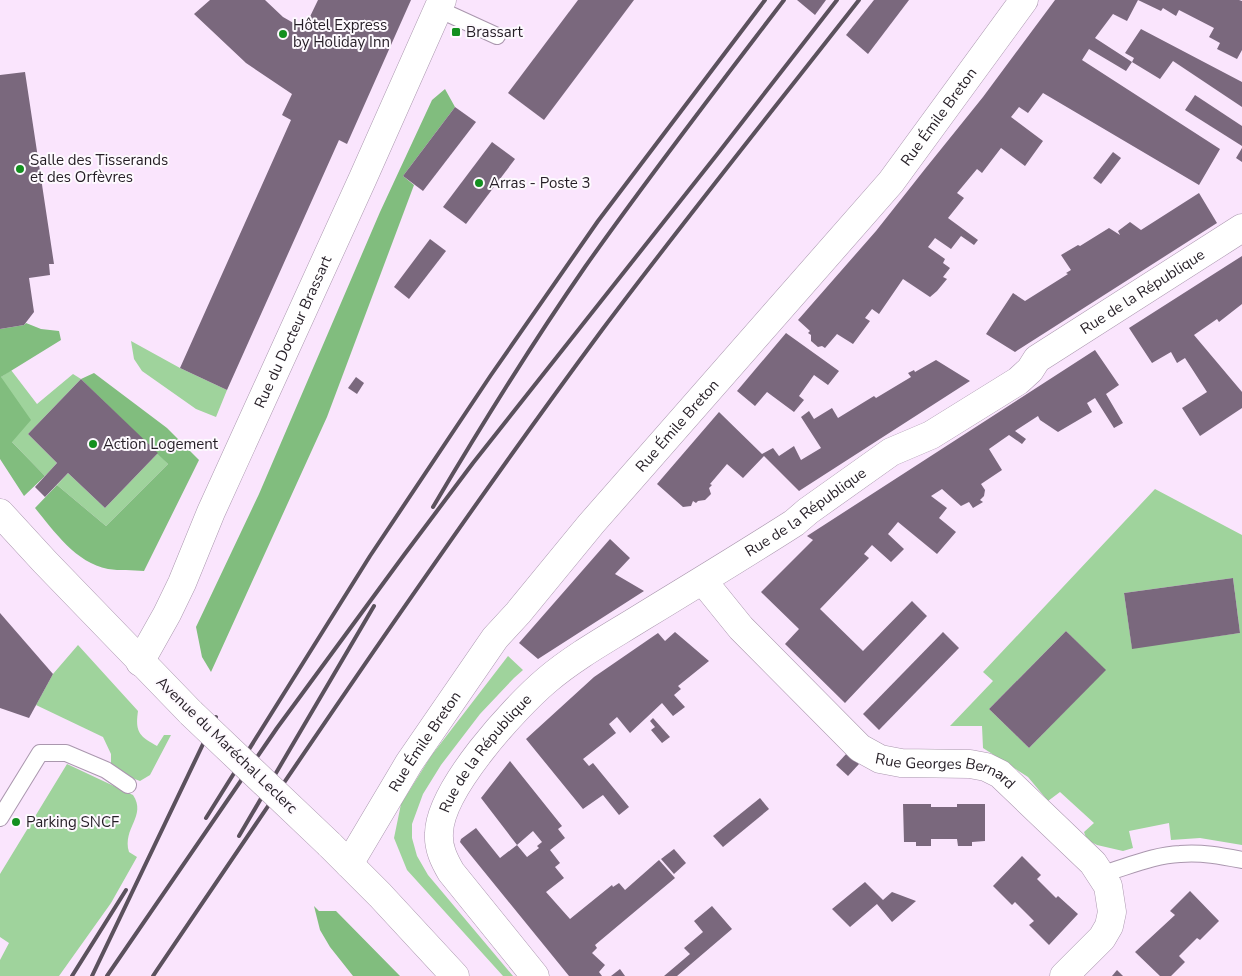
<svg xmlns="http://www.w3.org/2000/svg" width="1242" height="976" font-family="'Nunito Sans',sans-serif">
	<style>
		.green { fill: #9fd39c; fill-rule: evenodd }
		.forest { fill: #81bd7e }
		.building { fill: #7a687d }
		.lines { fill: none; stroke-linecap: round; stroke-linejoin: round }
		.lane-casing { stroke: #aa97ae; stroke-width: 18 }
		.street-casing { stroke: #aa97ae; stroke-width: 29 }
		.secondary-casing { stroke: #aa97ae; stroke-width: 29 }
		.lane { stroke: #fff; stroke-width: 16 }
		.street { stroke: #fff; stroke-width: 28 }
		.secondary { stroke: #fff; stroke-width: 28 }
		.rail { stroke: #5b515d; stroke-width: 4 }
		.secondary-bridge-casing { stroke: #aa97ae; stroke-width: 29; stroke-linecap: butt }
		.secondary-bridge { stroke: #fff; stroke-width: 28 }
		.poi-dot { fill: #13901f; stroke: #fdf9fe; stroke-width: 2 }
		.labels { text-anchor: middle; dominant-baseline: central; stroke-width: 4; stroke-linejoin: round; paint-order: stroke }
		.poi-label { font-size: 15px; fill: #241d25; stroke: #fdf9fe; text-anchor: start }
		.street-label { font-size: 15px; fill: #241d25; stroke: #fdf9fe }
	</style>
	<rect width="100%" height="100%" fill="#fae5fd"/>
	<!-- green -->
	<g class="green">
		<path d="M131 341 180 368 227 390 216 417 196 409 142 371 134 359Z"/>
		<path d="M11 370 37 404 73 374 81 379 28 434 57 463 45 476 12 442 1 377Z"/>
		<path d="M158 453 168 464 106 526 57 485 68 473 105 508Z"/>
		<path d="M1155 489 1242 535V845L1200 838 1171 840 1169 823 1129 831 1133 848 1123 851 1097 845 1087 840 1084 832 1094 823 1060 792 1048 801 1028 777 983 748 982 726H950L993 681 983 672ZM1233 578 1240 633 1132 648 1124 593ZM1066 631 1105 670 1029 748 989 709Z"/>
		<path d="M78 645 138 711C135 732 139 736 157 746L164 735H171L150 775 140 781 124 775 111 765V754L103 737 36 705 53 674Z"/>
		<path d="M508 656 523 670 514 678 480 714 441 765 423 794 412 824V838L417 856 428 875 513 976H503L407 870 394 838 401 804 431 756Z"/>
		<path d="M67 764 133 795C147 816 122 828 129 852L137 857 111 903 59 976H0V960L9 943 0 937V874Z"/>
	</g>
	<!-- forest -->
	<g class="forest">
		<path d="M445 89 455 107 403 176 414 185 327 417 211 672 202 657 196 627 259 494 380 212 432 100Z"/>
		<path d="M26 323 41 329 59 331 61 340 1 377 31 420 12 442 45 476 24 496 0 459V329L24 325Z"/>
		<path d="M94 373 167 428 199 460 144 571C132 570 120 571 108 569 76 563 54 531 35 508L57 485 106 526 168 464 81 379Z"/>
		<path d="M314 906 319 911H336L400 976H353L330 947 320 930Z"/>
	</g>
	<!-- building -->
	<g class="building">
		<path d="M210 0H265L283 17 304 29 318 0H411L347 144 339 140 227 390 180 368 291 120 282 115 292 94 246 63 194 14Z"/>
		<path d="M578 0H634L544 120 508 93Z"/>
		<path d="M797 0H826L815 15Z"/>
		<path d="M874 0H909L868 54 846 35Z"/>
		<path d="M1055 0H1138L1127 21 1113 14 1095 38 1132 62 1126 71 1089 49 1082 60 1220 149 1199 185 1043 93 1028 113 1019 107 1011 117 1043 141 1025 166 1001 148 982 173 977 169 957 193 964 198 948 218 978 240 974 245 961 236 951 249 935 238 928 247 945 259 943 263 950 268 943 277 947 279 937 291 930 297 903 279 879 314 872 309 865 318 870 321 853 344 837 334 825 348 822 346 818 347 811 341V335L808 333 810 331 798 320 876 231 925 169 983 97Z"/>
		<path d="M1138 0H1239L1242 1V50L1237 59 1217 49 1220 43 1209 37 1214 28 1179 10 1176 16 1163 8 1161 11Z"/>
		<path d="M1141 29 1242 82V107L1173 61 1160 79 1132 62 1134 58 1125 53Z"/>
		<path d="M25 72 54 264H49L50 275 29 278 34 312 24 325 0 329V75Z"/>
		<path d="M1195 95 1242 126V146L1185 110Z"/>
		<path d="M455 107 476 122 423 191 403 176Z"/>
		<path d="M492 142 515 159 466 224 443 207Z"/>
		<path d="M1242 148V162L1236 158Z"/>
		<path d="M1113 152 1121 158 1101 184 1093 178Z"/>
		<path d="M1199 193 1217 223 1015 352 986 334 1013 293 1025 301 1068 274 1066 273 1071 270 1061 255 1078 245 1080 246 1109 228 1120 235 1118 231 1130 222 1141 230Z"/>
		<path d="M430 239 446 251 409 299 394 287Z"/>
		<path d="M1242 256V304L1219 322 1217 319 1194 335 1242 392V408L1200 436 1182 408 1207 392 1185 358 1177 363 1171 352 1152 363 1129 328Z"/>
		<path d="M786 333 839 371 828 385 814 375 799 396 804 400 794 412 767 392 755 406 737 391Z"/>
		<path d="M1095 350 1119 385 1106 394 1123 423 1114 428 1095 398 1087 403 1092 412 1058 432 1040 420 1038 416 1015 431 1026 439 1022 444 1009 435 989 449 1002 470 981 484 985 490 984 496 980 500 983 502 973 508 969 502 961 506 942 489 931 496 947 508 939 518 956 532 937 554 898 522 888 534 904 549 891 562 872 545 864 554 869 558 820 609 863 651 912 601 927 616 845 703 785 644 799 629 761 592 813 540 807 536Z"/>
		<path d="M936 360 970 381 799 491 764 456 743 478 727 464 710 484 712 485 709 488 711 494 705 500 698 501 696 503 693 501 691 506 683 507 657 484 719 412 762 454 773 448 779 456 794 446 801 460 821 448 801 417 809 411 814 419 832 408 838 418 874 396 876 398 911 377 908 373 914 370 915 372Z"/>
		<path d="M356 377 364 383 357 394 348 388Z"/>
		<path d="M81 379 158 453 105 508 68 473 45 497 35 487 57 463 28 434Z"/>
		<path d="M610 539 630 558 615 574 644 591 538 659 519 643Z"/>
		<path d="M1233 578 1240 633 1132 649 1124 593Z"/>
		<path d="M0 613 53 674 29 718 0 708Z"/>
		<path d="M1066 631 1106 670 1029 748 989 709Z"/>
		<path d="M675 632 709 661 678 686 681 689 674 695 685 707 673 716 662 703 630 733 617 717 609 724 616 733 583 759 589 766 593 763 629 807 619 815 603 795 583 809 526 739 594 677 658 633 665 641Z"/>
		<path d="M943 632 959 648 879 730 863 714Z"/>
		<path d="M653 718 670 737 662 743 651 730 655 727 650 721Z"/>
		<path d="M847 753 859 764 848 776 836 765Z"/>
		<path d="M510 761 562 826 558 829 565 838 550 850 560 863 555 867 564 878 546 892 570 919 612 885 613 887 619 883 625 890 659 860 675 878 595 945 597 948 592 953 605 965 599 972 602 976H569L460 842 461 839 476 828 500 858 517 845 527 857 539 848 537 846 542 842 533 831 517 845 481 798Z"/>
		<path d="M760 798 769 809 723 847 713 836Z"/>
		<path d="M903 804H931V807H957V804H985V841L972 842V846H958L957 839H931V846H916V842H904Z"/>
		<path d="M674 849 686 863 674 874 661 859Z"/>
		<path d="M1022 856 1041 875 1037 879 1056 898 1058 896 1078 914 1049 945 1029 925 1034 921 1015 902 1012 905 993 886Z"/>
		<path d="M865 882 883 900 892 892 916 901 892 922 877 904 850 927 832 909Z"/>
		<path d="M1190 891 1219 921 1200 940 1197 938 1179 956 1185 962 1171 976H1160L1135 952 1175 915 1170 911Z"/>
		<path d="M712 906 732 929 677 976H664L690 954 684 948 703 932 694 921Z"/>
		<path d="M620 969 625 976H611Z"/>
		<path d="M1117 970 1123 976H1112Z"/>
	</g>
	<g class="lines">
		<defs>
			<g id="lane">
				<path d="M438 9 497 36"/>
				<path d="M0 818 40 753H66L106 770 128 785"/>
				<path d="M1102 874C1127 867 1154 855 1180 854 1201 852 1222 856 1242 860"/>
			</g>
			<g id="street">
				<path id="s1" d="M703 581 741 628 860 748 880 759 901 763 970 764 986 767 1000 774 1093 863 1108 886 1112 912 1109 926 1102 938 1064 976"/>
				<path id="s2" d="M140 662 167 614 182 583 211 512 363 178 442 0"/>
				<path id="s3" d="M349 864 409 763 495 638 518 613 591 524 891 182 1024 0"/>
				<path id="s4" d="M535 976 451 872C444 860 438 848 439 833 440 789 514 708 547 680 575 656 610 637 642 617 693 586 744 555 794 523L808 511 891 452 931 435 1018 381 1030 370 1037 359 1242 228"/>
			</g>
			<g id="secondary">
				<path d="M0 513 45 562 191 713"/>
				<path d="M329 844 380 895 455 976"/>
			</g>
		</defs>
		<!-- lane casing -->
		<use href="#lane" class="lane-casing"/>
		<!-- street casing -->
		<use href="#street" class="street-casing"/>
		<!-- secondary casing -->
		<use href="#secondary" class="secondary-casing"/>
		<!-- lane -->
		<use href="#lane" class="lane"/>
		<!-- street -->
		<use href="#street" class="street"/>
		<!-- secondary -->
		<use href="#secondary" class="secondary"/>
		<!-- rail -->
		<g class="rail">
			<path d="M433 507C481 426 531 345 585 267 649 176 717 88 784 0"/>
			<path d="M206 818 370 556 491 375 598 221 765 0"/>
			<path d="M239 836 374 606"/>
			<path d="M72 976 126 890"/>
			<path d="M92 976 216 717"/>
			<path d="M107 976 277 728 404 555 473 463 719 152 837 0"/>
			<path d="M153 976C300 759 446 541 602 330 686 218 773 110 859 0"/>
		</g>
		<defs>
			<path id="secondary-bridge" d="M191 713 329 844"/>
		</defs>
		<!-- secondary-bridge casing -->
		<use href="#secondary-bridge" class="secondary-bridge-casing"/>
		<!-- secondary-bridge -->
		<use href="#secondary-bridge" class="secondary-bridge"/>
	</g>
	<!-- markers -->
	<g class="poi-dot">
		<rect x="451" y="27" width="10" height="10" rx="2.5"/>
		<circle cx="283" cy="34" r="5"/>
		<circle cx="20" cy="169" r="5"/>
		<circle cx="479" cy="183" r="5"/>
		<circle cx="93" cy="444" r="5"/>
		<circle cx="16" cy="822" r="5"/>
	</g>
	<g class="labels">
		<!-- poi labels -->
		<g class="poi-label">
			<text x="293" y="25">Hôtel Express<tspan x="293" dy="17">by Holiday Inn</tspan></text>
			<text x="466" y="32">Brassart</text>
			<text x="30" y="160">Salle des Tisserands<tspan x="30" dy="17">et des Orfèvres</tspan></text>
			<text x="489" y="183">Arras - Poste 3</text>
			<text x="103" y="444">Action Logement</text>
			<text x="26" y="822">Parking SNCF</text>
		</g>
		<!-- street labels -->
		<g class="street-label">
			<text stroke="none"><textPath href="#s3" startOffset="954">Rue Émile Breton</textPath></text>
			<text stroke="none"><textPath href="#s4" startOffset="1079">Rue de la République</textPath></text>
			<text stroke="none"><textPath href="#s2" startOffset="364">Rue du Docteur Brassart</textPath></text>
			<text stroke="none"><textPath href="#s3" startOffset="549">Rue Émile Breton</textPath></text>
			<text stroke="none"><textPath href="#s4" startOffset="674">Rue de la République</textPath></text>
			<text stroke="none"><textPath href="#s3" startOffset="144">Rue Émile Breton</textPath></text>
			<text transform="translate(227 745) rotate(44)">Avenue du Maréchal Leclerc</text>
			<text stroke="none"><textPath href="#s4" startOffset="269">Rue de la République</textPath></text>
			<text stroke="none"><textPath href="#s1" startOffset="320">Rue Georges Bernard</textPath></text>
		</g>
	</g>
</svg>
